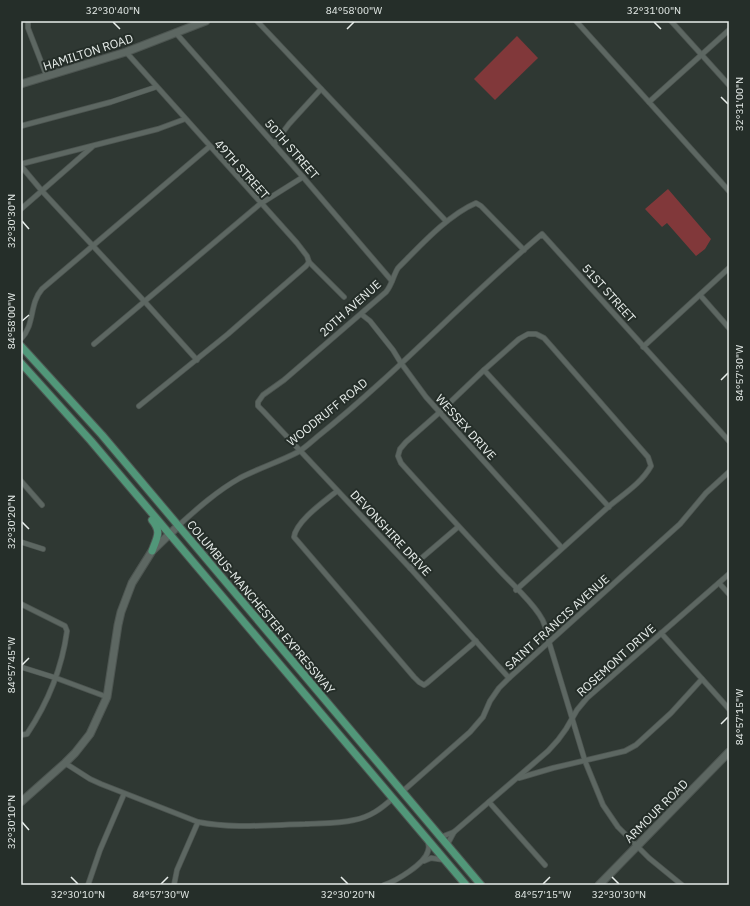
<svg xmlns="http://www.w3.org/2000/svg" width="750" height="906" font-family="'IBM Plex Sans',sans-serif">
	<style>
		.green { fill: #81383a }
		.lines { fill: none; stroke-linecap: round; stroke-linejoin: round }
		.street-casing { stroke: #4d5551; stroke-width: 6 }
		.secondary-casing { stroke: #4d5551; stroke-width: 9 }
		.primary-casing { stroke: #4d5551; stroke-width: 9 }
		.street { stroke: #5d6762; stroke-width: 4.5 }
		.secondary { stroke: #5d6762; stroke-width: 7 }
		.primary { stroke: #519779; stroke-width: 7 }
		.ticks { fill: none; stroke: #e7edea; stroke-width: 1.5 }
		.labels { text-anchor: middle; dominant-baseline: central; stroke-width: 4; stroke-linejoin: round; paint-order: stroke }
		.street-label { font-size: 12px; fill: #e7edea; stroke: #252e29 }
		.neatline { fill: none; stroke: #e7edea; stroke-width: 1.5 }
		.ticks-label { font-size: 10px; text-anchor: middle; fill: #e7edea }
	</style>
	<rect width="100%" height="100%" fill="#2f3833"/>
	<!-- green -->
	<g class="green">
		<path d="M517 36 538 58 495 100 474 79Z"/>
		<path d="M668 189 711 239 705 249 696 256 667 223 662 227 645 209Z"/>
	</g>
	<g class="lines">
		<defs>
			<g id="street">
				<path d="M28 21V28L47 77"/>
				<path d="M257 21 446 221"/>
				<path d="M576 21 729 191"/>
				<path d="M671 21 729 85"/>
				<path d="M175 32 303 177 392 281"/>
				<path d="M126 52 297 243 307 256 309 262 344 297"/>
				<path d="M649 102 729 30"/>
				<path d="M21 126 111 102 156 87"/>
				<path d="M274 144 289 124 321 89"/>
				<path d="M21 164 158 129 185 119"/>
				<path d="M21 166 42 191 145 302 197 360"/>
				<path d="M21 209 92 147"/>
				<path d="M700 295 729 328"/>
				<path d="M361 314 370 321 393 350 401 363 426 397 562 548"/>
				<path d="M21 339C35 325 29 304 42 289L209 147"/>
				<path d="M94 344 260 204 303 177"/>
				<path d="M643 347 729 268"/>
				<path d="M484 370 609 507"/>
				<path d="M139 406 228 334 306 266 309 262"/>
				<path d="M21 481 42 505"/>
				<path d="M337 491C325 501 296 521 294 537L414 677 419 682 424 685 427 683 476 641"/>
				<path d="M178 526C198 508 217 491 240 478 259 468 279 462 298 452 305 448 311 442 317 437 396 374 465 299 542 234L729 441"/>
				<path d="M21 542 43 549"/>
				<path d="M410 568 458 527"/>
				<path d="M719 583 729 594"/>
				<path d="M516 590C547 562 577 535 607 508 622 495 641 484 651 466L648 457 552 347 544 338 536 334H528L519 339 484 370 440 412 406 442 400 449 398 456 401 463C434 500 467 535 500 571 513 585 528 598 539 614 545 622 547 632 549 642L585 761 603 805 618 827 649 858 682 885"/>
				<path d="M21 604 65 626 67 631C62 668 47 704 27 734L21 735"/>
				<path d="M661 633 729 709"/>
				<path d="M21 667 56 678 107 697"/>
				<path d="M509 678 410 568 263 411 258 406V402L263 395 284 380 386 292C392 285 393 276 398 268 420 246 448 215 476 203L481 206 524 250"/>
				<path d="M65 763 90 779 101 784 198 822C233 829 269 825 305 824 321 823 338 824 354 820 370 817 381 809 393 798"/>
				<path d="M519 778 553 768 625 751 636 745 671 713 702 679"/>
				<path d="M403 791 470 732 483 717 490 701 499 688 509 678 680 524 706 493 729 472"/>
				<path d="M489 802 545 865"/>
				<path d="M441 837 454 832 548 751 558 740 566 729 577 710 587 698 729 574"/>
				<path d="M447 845 454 832"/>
				<path d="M424 861 431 858 445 860"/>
				<path d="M88 885 100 850 124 794"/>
				<path d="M174 885 177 870 198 822"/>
				<path d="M384 885C396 881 425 864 428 851 429 848 429 845 428 842"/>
			</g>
			<g id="secondary">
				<path d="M21 84 126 52 206 21"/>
				<path d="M21 802 65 763 75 753 90 734 107 697 118 625 121 612 132 583 152 551 178 526"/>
				<path d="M599 885 729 752"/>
			</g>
			<g id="primary">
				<path d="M21 346 102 435 481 885"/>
				<path d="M21 363 91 441 466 885"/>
				<path d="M152 520C162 532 157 537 152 551"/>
			</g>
		</defs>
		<!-- street casing -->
		<use href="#street" class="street-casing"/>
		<!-- secondary casing -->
		<use href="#secondary" class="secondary-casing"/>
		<!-- primary casing -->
		<use href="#primary" class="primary-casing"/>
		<!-- street -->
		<use href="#street" class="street"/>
		<!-- secondary -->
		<use href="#secondary" class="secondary"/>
		<!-- primary -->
		<use href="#primary" class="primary"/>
	</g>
	<!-- ticks -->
	<path class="ticks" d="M113 22 120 29M654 22 661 29M347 29 354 22M721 97 728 104M22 221 29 229M22 321 29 315M721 380 728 373M22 522 29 529M22 665 29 658M721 724 728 717M22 822 29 830M71 877 78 884M341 877 348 884M612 877 619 884M161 884 168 877M543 884 550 877"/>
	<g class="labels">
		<!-- street labels -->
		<g class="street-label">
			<text transform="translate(88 52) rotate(-18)">HAMILTON ROAD</text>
			<text transform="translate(292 149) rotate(49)">50TH STREET</text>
			<text transform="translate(242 169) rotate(48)">49TH STREET</text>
			<text transform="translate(609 293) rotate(48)">51ST STREET</text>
			<text transform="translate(350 308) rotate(-42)">20TH AVENUE</text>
			<text transform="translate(327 412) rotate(-39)">WOODRUFF ROAD</text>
			<text transform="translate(466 427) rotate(48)">WESSEX DRIVE</text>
			<text transform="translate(391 533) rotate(47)">DEVONSHIRE DRIVE</text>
			<text transform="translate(261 607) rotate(50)">COLUMBUS-MANCHESTER EXPRESSWAY</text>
			<text transform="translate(557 622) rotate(-42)">SAINT FRANCIS AVENUE</text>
			<text transform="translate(616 660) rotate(-42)">ROSEMONT DRIVE</text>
			<text transform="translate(656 811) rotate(-45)">ARMOUR ROAD</text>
		</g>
	</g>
	<!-- border -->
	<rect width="750" height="906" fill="none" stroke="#252e29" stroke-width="44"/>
	<rect x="22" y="22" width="706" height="862" class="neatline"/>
	<g class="ticks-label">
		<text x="113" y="14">32°30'40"N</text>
		<text x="354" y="14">84°58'00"W</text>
		<text x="654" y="14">32°31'00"N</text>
		<text transform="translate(739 104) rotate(-90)" y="4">32°31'00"N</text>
		<text transform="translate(11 221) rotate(-90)" y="4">32°30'30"N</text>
		<text transform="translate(11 321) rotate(-90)" y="4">84°58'00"W</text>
		<text transform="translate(739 373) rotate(-90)" y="4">84°57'30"W</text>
		<text transform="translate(11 522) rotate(-90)" y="4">32°30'20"N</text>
		<text transform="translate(11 665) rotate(-90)" y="4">84°57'45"W</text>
		<text transform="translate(739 717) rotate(-90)" y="4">84°57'15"W</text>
		<text transform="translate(11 822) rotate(-90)" y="4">32°30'10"N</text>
		<text x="78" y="898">32°30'10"N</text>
		<text x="161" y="898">84°57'30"W</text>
		<text x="348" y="898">32°30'20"N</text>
		<text x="543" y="898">84°57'15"W</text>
		<text x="619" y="898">32°30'30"N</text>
	</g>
</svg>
